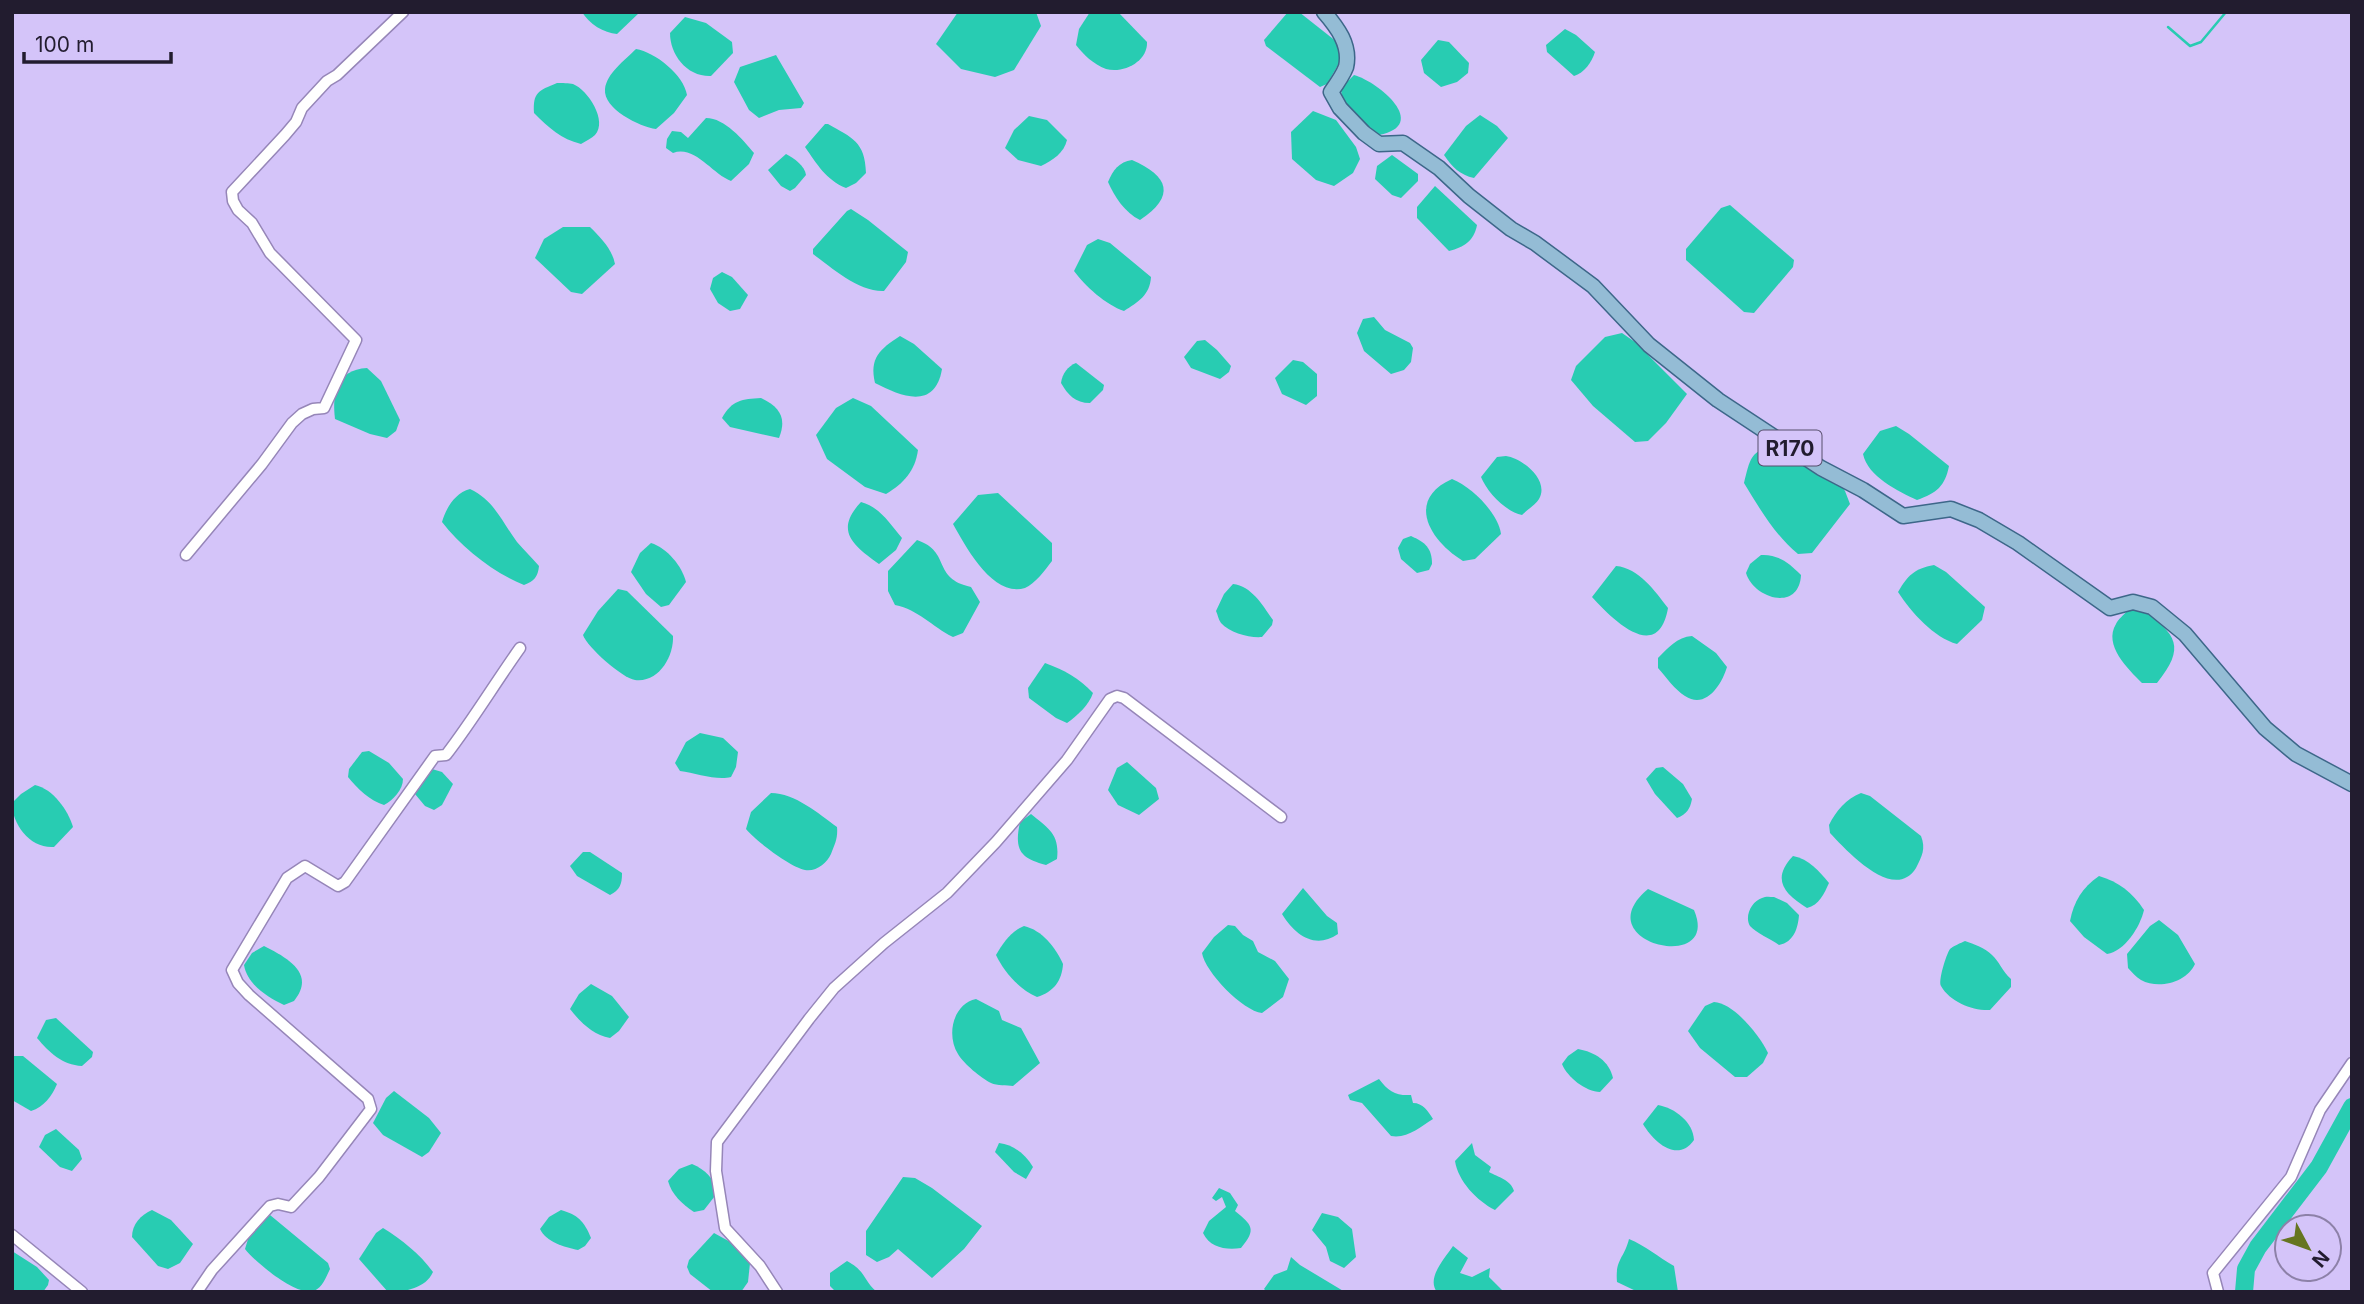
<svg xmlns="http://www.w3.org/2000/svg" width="2364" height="1304" font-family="Inter,sans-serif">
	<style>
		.water { fill: #28ccb2 }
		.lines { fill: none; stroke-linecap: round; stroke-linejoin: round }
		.stream { stroke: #28ccb2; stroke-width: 2.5 }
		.river { stroke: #28ccb2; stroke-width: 18 }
		.minor-casing { stroke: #9686b8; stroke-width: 13 }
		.major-casing { stroke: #3d6789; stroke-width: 17 }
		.minor { stroke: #fff; stroke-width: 10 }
		.major { stroke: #94bcd5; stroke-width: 14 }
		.labels { text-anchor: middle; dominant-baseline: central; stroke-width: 7; stroke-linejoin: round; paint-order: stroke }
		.shield { fill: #d4c4f9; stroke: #574e6c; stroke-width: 2 }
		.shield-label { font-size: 21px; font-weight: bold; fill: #221c2f }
	</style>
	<rect width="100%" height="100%" fill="#d4c4f9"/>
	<!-- water -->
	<g class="water">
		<path d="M582 12H640L617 34C604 33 589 24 582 12Z"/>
		<path d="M958 12H1036L1041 26 1014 70 995 77 961 69 936 44Z"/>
		<path d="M1090 12H1118L1147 42C1148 61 1124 74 1106 69 1093 64 1084 55 1076 45L1079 29Z"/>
		<path d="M1288 12H1299L1337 42 1341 60 1327 84 1320 87 1266 46 1264 40Z"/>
		<path d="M685 17 706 23 732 42 733 53 711 76C687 77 670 55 670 33Z"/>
		<path d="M1565 29 1576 35 1595 52C1592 62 1584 73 1574 76L1547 52 1546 45Z"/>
		<path d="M1438 40 1449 42 1469 63 1468 73 1457 82 1441 87 1424 73 1421 60Z"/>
		<path d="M636 49C655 52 684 75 687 95L674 113 656 129C640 127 603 109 605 89 607 73 625 60 636 49Z"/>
		<path d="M776 55 804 103 801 108 779 110 759 118 749 110 734 82 740 67Z"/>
		<path d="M1354 75C1379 82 1430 125 1379 135 1357 124 1342 113 1341 88Z"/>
		<path d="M557 83C562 83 569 83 573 84 588 90 608 121 595 135 592 138 586 141 581 144 561 139 549 128 534 113 533 92 538 91 557 83Z"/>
		<path d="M1313 111 1336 120 1356 147 1360 159 1353 173 1334 186 1316 180 1292 159 1291 132Z"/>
		<path d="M1480 115 1497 126 1508 138 1474 178C1460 175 1452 167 1444 155L1466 126Z"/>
		<path d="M1029 116 1047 120 1067 140C1064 153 1053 160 1041 166L1018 160 1005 148 1014 130Z"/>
		<path d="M706 118C725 118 743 140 754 153L749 164 731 181C712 174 695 145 673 153L666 148 667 139 672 131 681 132 688 138Z"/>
		<path d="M825 124H828C852 138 865 141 866 173L856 183 846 188C826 180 817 164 805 147Z"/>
		<path d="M786 154C794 158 805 166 806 175L795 188 790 191 781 186 768 170Z"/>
		<path d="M1392 155 1418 174V181L1401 198 1392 195 1375 179 1377 166Z"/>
		<path d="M1132 160C1169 176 1176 196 1140 220 1125 213 1114 196 1108 182 1113 170 1119 162 1132 160Z"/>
		<path d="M1435 186 1477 225C1474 241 1464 247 1449 251L1417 218V207Z"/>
		<path d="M1730 205 1794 260 1793 267 1754 313 1744 312 1686 260V249L1721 208Z"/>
		<path d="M851 209 868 220 908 252 906 262 884 291C859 292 832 268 813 254V249L847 211Z"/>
		<path d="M563 227H590C601 238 612 249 615 264L582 294 571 292 535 258 544 239Z"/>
		<path d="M1098 239 1110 243 1151 277C1150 295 1138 302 1124 311 1106 305 1085 286 1074 271L1087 245Z"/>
		<path d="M722 272 732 277 748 295 740 309 730 311 718 303 710 289 713 278Z"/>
		<path d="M1374 317 1385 330 1410 343 1413 348 1411 362 1404 370 1391 374 1364 351 1357 333 1363 319Z"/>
		<path d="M1622 333 1635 342 1687 394 1666 423 1648 441 1635 442 1593 406 1571 380 1576 366 1605 337Z"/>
		<path d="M900 336 914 344 942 369C935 410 902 397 875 383 869 358 880 349 900 336Z"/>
		<path d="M1205 340 1217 350 1231 366 1229 372 1220 379 1191 368 1184 357 1197 341Z"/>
		<path d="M1293 360 1303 362 1317 374V396L1306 405 1282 394 1275 378Z"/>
		<path d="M1076 363 1104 385 1103 390 1090 403C1075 403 1068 395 1061 383 1062 374 1068 366 1076 363Z"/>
		<path d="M367 368 381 381 400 420 396 431 387 438 370 434 335 419C332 393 336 370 367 368Z"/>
		<path d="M761 398C780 407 787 418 779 438L730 427 722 418C732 400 742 399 761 398Z"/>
		<path d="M853 398 871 406 918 450C915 471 904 483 886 494L865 487 827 459 816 435 836 408Z"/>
		<path d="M1896 426 1909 434 1949 466C1945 486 1937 493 1917 500 1898 491 1868 477 1863 454L1880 431Z"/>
		<path d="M1777 446 1839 482 1845 491 1850 504 1812 553 1798 554C1774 534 1760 509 1744 483 1750 460 1750 449 1777 446Z"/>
		<path d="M1506 456C1522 458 1550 480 1539 499 1536 504 1527 510 1522 515 1506 512 1487 492 1481 477L1497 457Z"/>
		<path d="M1452 479C1472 487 1498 513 1501 534L1475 559 1463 561C1430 541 1405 500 1452 479Z"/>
		<path d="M470 489C494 500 502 522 517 542 524 550 532 558 539 566 538 577 534 581 524 585 494 573 462 548 442 522 446 508 455 493 470 489Z"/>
		<path d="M998 493 1052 543V561C1045 570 1035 584 1025 588 993 598 966 547 953 524L978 495Z"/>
		<path d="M861 502C880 507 890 524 902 538L896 550 879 564C853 545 834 531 861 502Z"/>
		<path d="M1411 536C1425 542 1432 548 1432 564L1429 570 1417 573 1401 559 1398 548 1403 539Z"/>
		<path d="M917 540C952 552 931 578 971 587L980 602 963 633 953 637C931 626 919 610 895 605L888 591V571Z"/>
		<path d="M651 543C667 548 682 566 686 582L669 605 661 607 646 594 631 572 640 553Z"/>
		<path d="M1761 555C1778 554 1789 563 1801 575 1799 612 1754 599 1746 573L1750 564Z"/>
		<path d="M1934 565 1946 572 1985 607 1982 620 1957 644C1934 638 1911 612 1898 592 1908 575 1914 569 1934 565Z"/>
		<path d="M1616 566C1639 568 1655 591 1668 608 1658 665 1612 619 1592 597Z"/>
		<path d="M1233 584C1252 586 1263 606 1273 620L1272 625 1262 637C1249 638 1230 633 1221 623 1218 619 1218 615 1216 611L1224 594Z"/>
		<path d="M618 589 627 591 673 636C674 656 659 683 635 680 622 678 587 647 583 635L598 611Z"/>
		<path d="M2142 609C2177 635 2186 647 2157 683H2142C2128 669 2103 645 2116 624 2118 619 2124 615 2127 611Z"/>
		<path d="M1692 636 1716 653 1727 667C1722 684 1706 710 1685 696 1675 690 1666 677 1658 668V658C1668 648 1677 637 1692 636Z"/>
		<path d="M1045 663C1064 670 1079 678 1093 693 1089 705 1077 716 1067 723L1056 718 1029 698 1028 688Z"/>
		<path d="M700 733 723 738 738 752 736 767 731 777C717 781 696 773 680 771L675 763 686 742Z"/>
		<path d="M369 751 389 763 403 779C403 790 393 800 384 805 370 801 357 788 348 777L349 769 362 752Z"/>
		<path d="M1127 762 1156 788 1159 799 1139 815 1118 805 1108 790 1117 768Z"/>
		<path d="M1663 767 1683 784 1692 799C1690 809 1687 814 1677 818L1655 794 1646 779 1656 768Z"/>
		<path d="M432 769 442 772 453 784 442 805 434 810 425 806 415 794Z"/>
		<path d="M35 785C53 789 68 810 73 827L54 847C31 849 12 825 12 803L21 794Z"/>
		<path d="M771 793C795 793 819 814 837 827 838 838 835 844 831 854 827 863 816 872 805 870 790 867 756 841 746 829L751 812Z"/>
		<path d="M1861 793 1870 796 1921 836C1926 849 1922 856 1916 868 1894 903 1847 851 1830 833L1829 825C1836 811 1846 799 1861 793Z"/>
		<path d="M1031 814C1048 828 1060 834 1057 859L1046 865C1020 858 1014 850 1020 822Z"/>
		<path d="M583 852H590L622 873C622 884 620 890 610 895L577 876 570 866Z"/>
		<path d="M1793 856C1809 859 1819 871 1829 883 1824 894 1819 905 1807 908 1784 894 1771 879 1793 856Z"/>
		<path d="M2099 876C2119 882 2132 892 2144 910 2140 927 2125 951 2107 954L2084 937 2070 921C2074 901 2082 888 2099 876Z"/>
		<path d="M1303 888 1327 916 1337 923 1338 934C1315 950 1295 935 1282 914Z"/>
		<path d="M1648 889 1694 910C1722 975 1583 943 1648 889Z"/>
		<path d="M1774 897 1787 903 1799 915C1798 928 1794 942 1779 945 1771 939 1756 933 1750 926 1744 916 1752 901 1762 898 1766 896 1770 897 1774 897Z"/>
		<path d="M2159 920 2178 935 2195 964C2187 982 2159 990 2141 980 2136 977 2132 972 2128 968L2127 954 2150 926Z"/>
		<path d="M1228 925 1235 926 1243 935 1253 941 1258 952 1275 961 1289 979 1283 997 1262 1013C1243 1011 1205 972 1202 953L1214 937Z"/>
		<path d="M1024 926C1042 930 1056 948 1063 964 1062 980 1054 992 1037 997 1019 989 1004 972 996 955 1003 943 1011 931 1024 926Z"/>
		<path d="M1965 941C1974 944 1985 948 1992 955 1999 961 2002 971 2011 979V987L1990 1010C1973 1011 1950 1002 1941 986 1938 981 1946 955 1950 949 1953 946 1961 943 1965 941Z"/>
		<path d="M264 946C288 958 316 974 294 1001L284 1005C267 997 247 984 244 965L252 953Z"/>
		<path d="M591 984 612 996 629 1017 619 1031 610 1038C593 1035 580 1022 570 1009L579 994Z"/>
		<path d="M976 999 999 1011 1002 1020 1021 1028 1040 1063 1013 1086C1007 1085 997 1086 991 1083 981 1078 964 1064 958 1054 946 1035 953 1004 976 999Z"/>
		<path d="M1714 1002C1734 1003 1760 1036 1768 1053L1763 1063 1747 1077H1735L1700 1048 1688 1031 1705 1006Z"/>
		<path d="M56 1018 93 1052 92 1057 82 1066C62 1065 49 1052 37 1038L46 1020Z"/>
		<path d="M1578 1049C1595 1052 1609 1061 1613 1078L1600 1092C1586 1092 1567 1077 1562 1064L1568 1056Z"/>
		<path d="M12 1056H23L57 1084C52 1096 44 1107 31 1111L12 1100Z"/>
		<path d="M1379 1079C1388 1091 1396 1096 1411 1095L1413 1103C1423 1103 1428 1111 1433 1119 1420 1127 1407 1139 1391 1136L1362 1103 1350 1100 1348 1095Z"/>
		<path d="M394 1091 429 1118 441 1133 429 1152 422 1157 383 1135 373 1123 386 1098Z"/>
		<path d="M1658 1105C1675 1108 1693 1122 1694 1140 1678 1163 1654 1143 1643 1124Z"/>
		<path d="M56 1129 79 1150 82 1159 72 1171 60 1167 39 1147 45 1135Z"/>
		<path d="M999 1143C1014 1145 1025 1154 1033 1167L1026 1179 1014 1172 995 1152Z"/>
		<path d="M1472 1143 1475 1155 1491 1167 1489 1172C1498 1177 1511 1180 1514 1191L1495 1210C1477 1201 1458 1181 1455 1161Z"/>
		<path d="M692 1164C706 1170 713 1178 718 1192L704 1210 694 1212C682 1204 672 1195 668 1181L679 1169Z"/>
		<path d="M903 1177 915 1178 932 1188 982 1226 964 1249 932 1278 898 1249 889 1257 877 1262 866 1255V1231Z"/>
		<path d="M1219 1188 1230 1193 1238 1205 1235 1211C1252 1225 1257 1229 1241 1248 1226 1250 1210 1248 1203 1233L1209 1221 1226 1207 1222 1197 1216 1201 1212 1198Z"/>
		<path d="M152 1210 171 1220 193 1244 180 1263 168 1269 158 1266 132 1237C132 1224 141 1215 152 1210Z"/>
		<path d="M561 1210C578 1215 584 1221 591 1238L585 1246 578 1250C564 1247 546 1242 540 1229L549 1217Z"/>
		<path d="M1322 1213 1338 1217 1352 1229 1356 1257 1344 1268 1330 1261 1326 1247 1312 1230Z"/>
		<path d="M270 1215 328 1263 330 1269C326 1277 323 1287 314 1291 297 1297 255 1262 245 1249L249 1236Z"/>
		<path d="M383 1228C401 1239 420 1254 433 1272 426 1288 405 1292 388 1292L359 1259 376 1233Z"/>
		<path d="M714 1233 734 1244 750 1263 748 1282 741 1292H713L690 1274 687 1267 689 1260Z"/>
		<path d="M1629 1239C1646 1246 1658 1257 1674 1266L1678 1292H1638L1617 1282C1615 1259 1624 1259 1629 1239Z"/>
		<path d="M1453 1246 1468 1258 1460 1273 1472 1277 1490 1268 1489 1277 1504 1292H1437C1426 1278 1445 1258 1453 1246Z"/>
		<path d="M12 1251 37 1267 49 1280 48 1285 43 1292H12Z"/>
		<path d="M1291 1257 1300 1265 1345 1292H1267L1264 1289 1274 1275 1287 1270Z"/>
		<path d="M847 1261C867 1272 862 1279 877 1292H836L830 1286V1273Z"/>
	</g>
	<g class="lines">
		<!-- stream -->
		<path class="stream" d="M2168 27 2190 46 2201 42 2226 12"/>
		<!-- river -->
		<path class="river" d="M2244 1292 2246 1269 2258 1247 2319 1167 2352 1107"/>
		<defs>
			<g id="minor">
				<path d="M186 555 262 464 292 423 302 414 313 409 324 408 356 340 270 253 252 223 238 210 233 201 232 192 285 135 296 122 302 108 327 81 337 75 403 12"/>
				<path d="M12 1235 82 1292"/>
				<path d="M197 1292 212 1270 270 1206 278 1204 291 1207 319 1177 371 1109 368 1099 249 995 238 983 232 970 287 878 305 866 338 886 345 882 435 756 446 755C473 720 495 683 520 648"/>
				<path d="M777 1292 760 1266 725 1228 716 1171 717 1142 809 1019 834 988 884 943 947 893 996 842 1067 760 1110 699 1117 696 1124 698 1281 817"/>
				<path d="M2218 1292 2213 1273 2291 1177 2320 1110 2352 1063"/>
			</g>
			<path id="major" d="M1324 12C1337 27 1351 45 1346 67 1343 75 1336 85 1331 92L1340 108 1364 133 1379 144 1403 143 1439 168 1469 196 1511 229 1535 243 1593 286 1649 345 1718 400 1821 468 1863 490 1903 516 1951 509 1979 520 2018 543 2110 608 2133 602 2152 607 2185 634 2265 728 2296 754 2352 784"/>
		</defs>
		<!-- minor casing -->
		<use href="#minor" class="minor-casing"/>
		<!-- major casing -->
		<use href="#major" class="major-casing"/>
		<!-- minor -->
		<use href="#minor" class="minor"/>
		<!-- major -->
		<use href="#major" class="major"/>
	</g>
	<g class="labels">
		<!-- shield labels -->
		<rect class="shield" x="1758.5" y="430.5" width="63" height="35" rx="5"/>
		<g class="shield-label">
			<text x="1790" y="448">R170</text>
		</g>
	</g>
	<!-- border -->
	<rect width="2364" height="1304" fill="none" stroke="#221c2f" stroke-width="28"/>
	<!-- north arrow -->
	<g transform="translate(2308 1248) rotate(131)"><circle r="33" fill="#d4c4f9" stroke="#8d81a8" stroke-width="2"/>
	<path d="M0-5L12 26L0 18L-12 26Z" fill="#667521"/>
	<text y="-10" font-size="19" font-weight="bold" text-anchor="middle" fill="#221c2f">N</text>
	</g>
	<!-- scale -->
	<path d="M24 52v10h147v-10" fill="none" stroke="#221c2f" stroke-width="3.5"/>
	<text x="35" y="52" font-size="21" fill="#221c2f" stroke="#d4c4f9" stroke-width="5" paint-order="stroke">100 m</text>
</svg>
